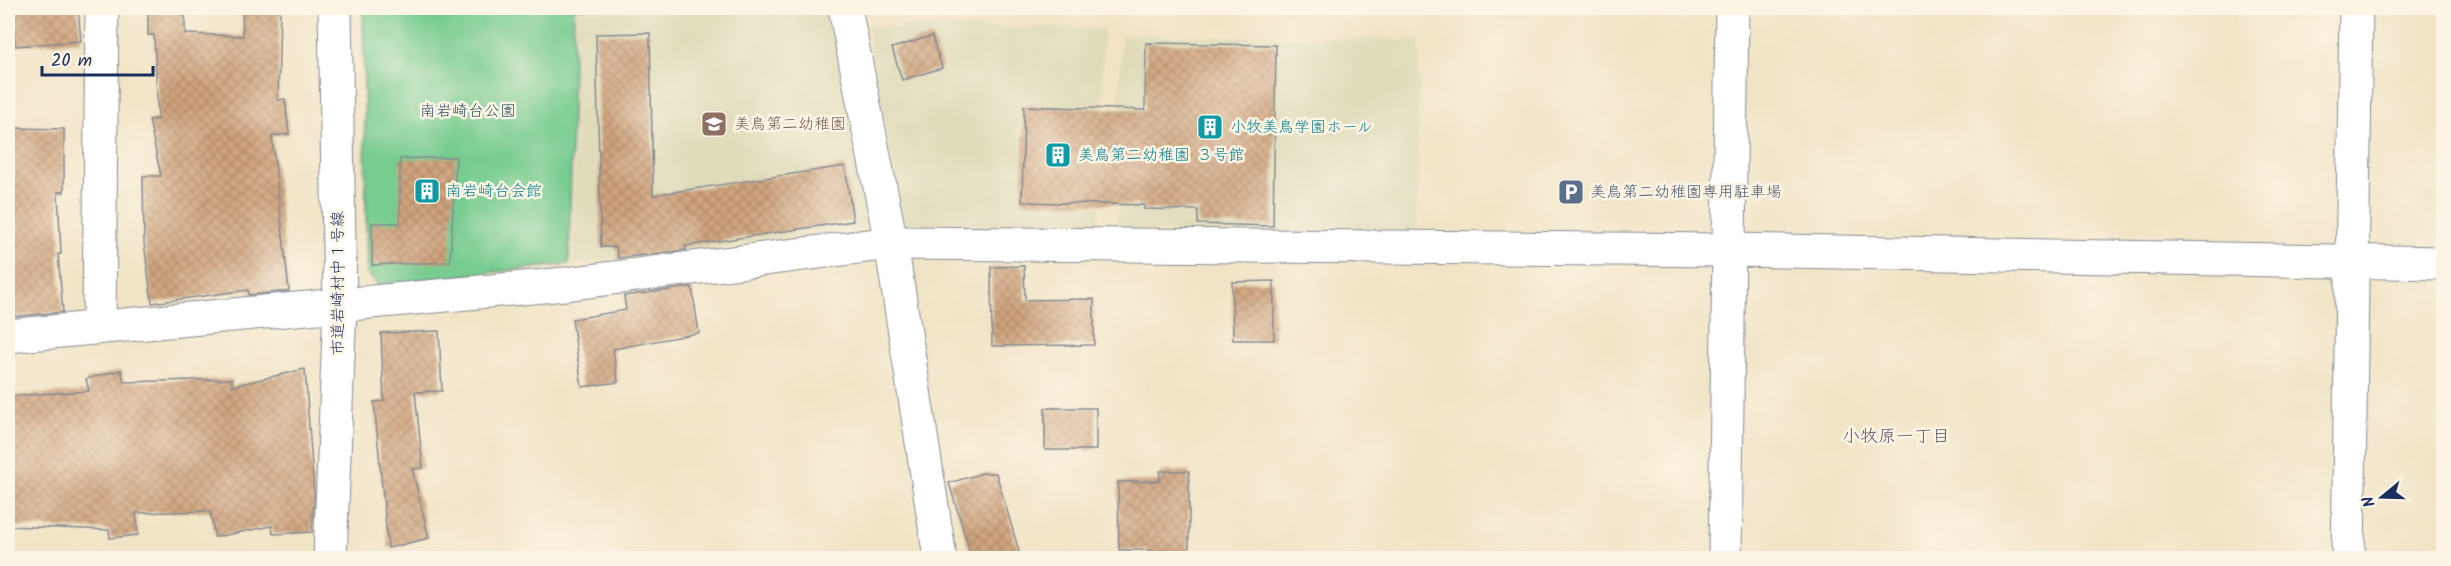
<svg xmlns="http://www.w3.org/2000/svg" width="2451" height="566" font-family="Kalam,'Klee One',sans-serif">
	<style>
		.built { fill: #e0dcbb }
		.green { fill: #77cc90; stroke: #497e77; stroke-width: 1.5 }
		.building { fill: url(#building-cross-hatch) }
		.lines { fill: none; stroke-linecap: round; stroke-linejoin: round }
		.minor-casing { stroke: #868a92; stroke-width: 35 }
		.minor { stroke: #fff; stroke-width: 33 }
		.labels { text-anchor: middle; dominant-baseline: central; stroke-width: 5; stroke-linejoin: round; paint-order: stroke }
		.park-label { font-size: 16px; fill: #32566a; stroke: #fcf5e5 }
		.education-label { font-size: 16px; fill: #785e54; stroke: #fcf5e5; text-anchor: start }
		.culture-label { font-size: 16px; fill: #0d838f; stroke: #fcf5e5; text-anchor: start }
		.service-label { font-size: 16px; fill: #4e5e75; stroke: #fcf5e5; text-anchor: start }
		.street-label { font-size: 16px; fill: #1b2f5e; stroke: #fcf5e5 }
		.neighbourhood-label { font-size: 18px; fill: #5b5869; stroke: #fcf5e5 }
	</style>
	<defs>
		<pattern id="building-cross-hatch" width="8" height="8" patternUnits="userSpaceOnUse" patternTransform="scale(1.5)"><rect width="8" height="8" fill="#d2a57e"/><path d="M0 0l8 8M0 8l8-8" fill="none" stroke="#aa876a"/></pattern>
	</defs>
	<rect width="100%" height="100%" fill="#fcf5e5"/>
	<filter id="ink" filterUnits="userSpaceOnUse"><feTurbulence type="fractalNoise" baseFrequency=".0167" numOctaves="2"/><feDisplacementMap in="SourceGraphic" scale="12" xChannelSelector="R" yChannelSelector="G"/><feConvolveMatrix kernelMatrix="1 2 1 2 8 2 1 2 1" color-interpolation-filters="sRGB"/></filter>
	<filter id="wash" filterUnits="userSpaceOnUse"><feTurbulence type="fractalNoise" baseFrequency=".008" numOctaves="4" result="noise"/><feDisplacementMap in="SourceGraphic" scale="24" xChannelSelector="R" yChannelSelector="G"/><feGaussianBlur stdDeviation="1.35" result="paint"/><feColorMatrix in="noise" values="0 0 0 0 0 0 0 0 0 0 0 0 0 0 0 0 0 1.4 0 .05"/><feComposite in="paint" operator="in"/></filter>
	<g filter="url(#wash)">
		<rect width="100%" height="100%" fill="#f1e4c6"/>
		<!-- built -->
		<g class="built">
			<path d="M837 10 869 215 861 230 572 265 576 12Z"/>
			<path d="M867 26 1104 28 1099 231 903 228Z"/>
			<path d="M1121 35 1420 40 1417 236 1117 230Z"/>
		</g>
		<!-- green -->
		<path class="green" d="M363 8H837H574L569 264 378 285 367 273Z"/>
		<g id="blocks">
			<!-- building -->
			<g class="building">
				<path d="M12 8H78L81 41 15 46Z"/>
				<path d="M148 8H185V34L243 36 242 8H280L278 100 285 99 289 134 272 136 289 291 249 295 248 290 152 303 144 243 143 176H161L149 120 158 119 154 35H148Z"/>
				<path d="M650 33 653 195 845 166 853 221 685 246 686 250 618 258 616 247H601L596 34Z"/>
				<path d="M932 36 942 68 902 80 892 48Z"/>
				<path d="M1146 43 1276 45 1273 226 1198 224V210L1144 209V205L1022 202 1024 106 1145 110Z"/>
				<path d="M12 128 64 129V192H58L61 254H58L63 312 8 317V262H14Z"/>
				<path d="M456 157 450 262 372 265V223H400V159Z"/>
				<path d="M1024 266 1025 300 1094 299V345L992 346 991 267Z"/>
				<path d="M1274 281V340H1233L1232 282Z"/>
				<path d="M692 287 699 333 613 349 618 382 582 387 572 319 626 310 624 296Z"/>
				<path d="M439 331 442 391 415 392 423 468 412 469 429 538 388 548 374 402 384 401 381 333Z"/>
				<path d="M305 369 314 495 312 532 273 534 272 526 215 537 210 511 136 513 138 535 110 538 109 530 8 526V396L89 391 86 379 121 370 124 382 232 379V386Z"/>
				<rect x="1045" y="408" width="51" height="42"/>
				<path d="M1160 471H1189V558H1150L1149 550H1119L1118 482 1160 481Z"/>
				<path d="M983 473H996L1021 558H972L949 483Z"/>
			</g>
		</g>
	</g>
	<g filter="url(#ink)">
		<use href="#blocks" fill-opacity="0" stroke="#868a92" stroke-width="1.5"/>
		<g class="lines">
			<defs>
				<g id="minor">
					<path d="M845 8 891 243 940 558"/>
					<path d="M99 327 102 8"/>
					<path d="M8 336 565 284 891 243 1729 250 2444 263"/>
					<path d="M330 558 340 305 335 8"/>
					<path d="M1725 558 1732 8"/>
					<path d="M2348 558 2356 8"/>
				</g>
			</defs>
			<!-- minor casing -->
			<use href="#minor" class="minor-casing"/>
			<!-- minor -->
			<use href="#minor" class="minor"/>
		</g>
	</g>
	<!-- icons -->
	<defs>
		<symbol id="school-square" viewBox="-11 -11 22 22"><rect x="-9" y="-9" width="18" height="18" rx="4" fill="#8d6e63" stroke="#fcf5e5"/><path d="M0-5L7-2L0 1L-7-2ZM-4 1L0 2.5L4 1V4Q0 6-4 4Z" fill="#fff"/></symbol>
		<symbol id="building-square" viewBox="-11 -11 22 22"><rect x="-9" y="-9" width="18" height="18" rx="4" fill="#0f9aa8" stroke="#fcf5e5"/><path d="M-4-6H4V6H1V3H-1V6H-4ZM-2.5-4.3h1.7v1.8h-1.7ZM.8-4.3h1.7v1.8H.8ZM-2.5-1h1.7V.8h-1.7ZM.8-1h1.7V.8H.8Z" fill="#fff"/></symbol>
		<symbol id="parking-square" viewBox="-11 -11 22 22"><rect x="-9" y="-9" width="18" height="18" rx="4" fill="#5c6f8a" stroke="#fcf5e5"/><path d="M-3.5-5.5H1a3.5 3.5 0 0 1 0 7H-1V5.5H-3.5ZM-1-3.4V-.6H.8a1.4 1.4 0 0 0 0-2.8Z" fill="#fff"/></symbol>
	</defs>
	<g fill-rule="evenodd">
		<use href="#school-square" x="699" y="109" width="30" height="30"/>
		<use href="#building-square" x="1195" y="112" width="30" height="30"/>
		<use href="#building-square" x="1043" y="140" width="30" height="30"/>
		<use href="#building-square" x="412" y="176" width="30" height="30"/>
		<use href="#parking-square" x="1556" y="177" width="30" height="30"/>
	</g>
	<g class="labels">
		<!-- park labels -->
		<g class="park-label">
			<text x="468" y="111">南岩崎台公園</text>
		</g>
		<!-- education labels -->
		<g class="education-label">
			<text x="734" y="124">美鳥第二幼稚園</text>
		</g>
		<!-- culture labels -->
		<g class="culture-label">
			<text x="1230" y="127">小牧美鳥学園ホール</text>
			<text x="1078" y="155">美鳥第二幼稚園 ３号館</text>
			<text x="446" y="191">南岩崎台会館</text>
		</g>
		<!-- service labels -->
		<g class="service-label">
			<text x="1590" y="192">美鳥第二幼稚園専用駐車場</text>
		</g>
		<!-- street labels -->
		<g class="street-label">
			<text transform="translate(338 283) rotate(-90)">市道岩崎村中１号線</text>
		</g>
		<!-- neighbourhood labels -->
		<g class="neighbourhood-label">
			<text x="1896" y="437">小牧原一丁目</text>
		</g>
	</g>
	<!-- margin -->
	<rect width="2451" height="566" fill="none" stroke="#fcf5e5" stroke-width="30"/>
	<!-- north arrow -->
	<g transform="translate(2382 497) rotate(251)" stroke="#fcf5e5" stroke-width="4.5" paint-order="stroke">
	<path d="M0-4.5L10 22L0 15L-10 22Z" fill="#1b2f5e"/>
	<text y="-9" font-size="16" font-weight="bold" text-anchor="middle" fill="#1b2f5e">N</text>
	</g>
	<!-- scale -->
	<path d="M42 66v9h111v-9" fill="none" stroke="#1b2f5e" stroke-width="3"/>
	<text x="51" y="66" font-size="18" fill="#1b2f5e" stroke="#fcf5e5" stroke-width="4.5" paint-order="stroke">20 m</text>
</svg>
